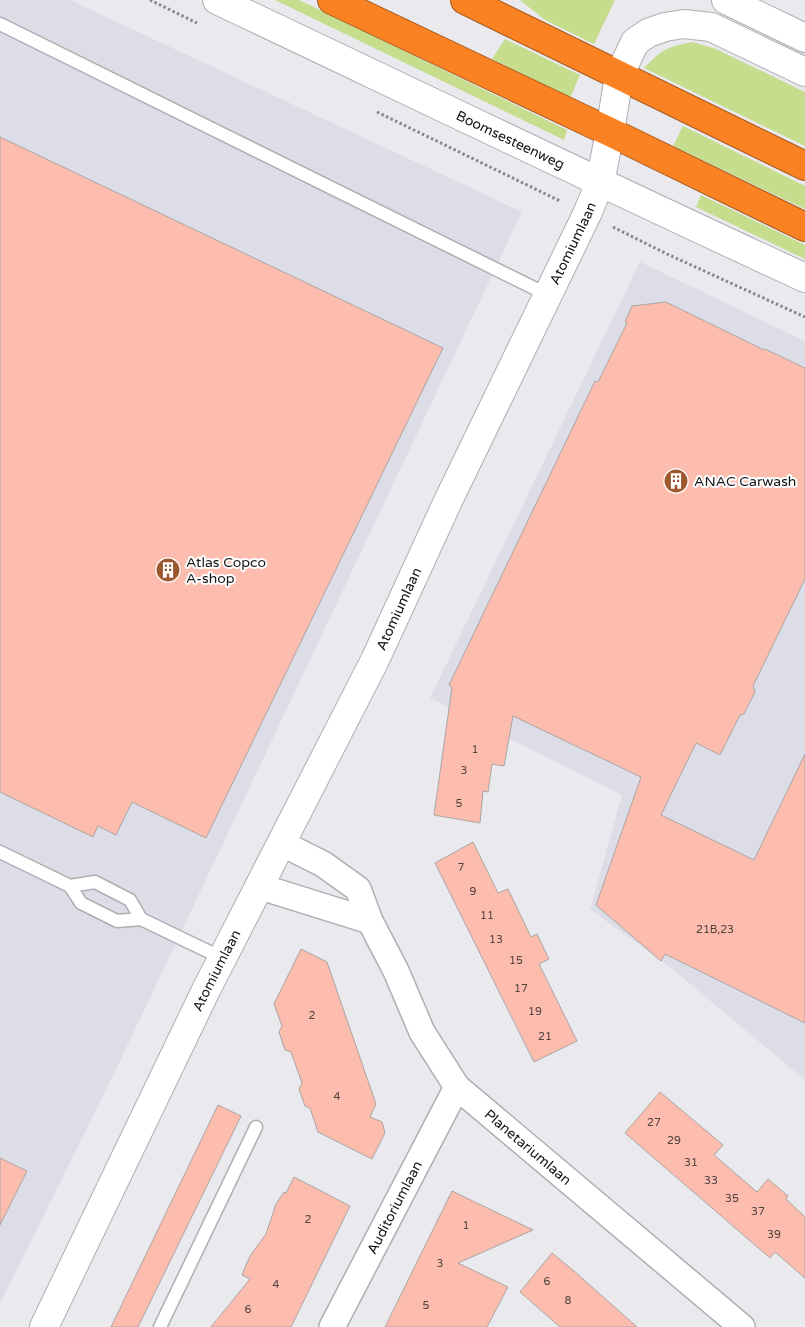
<svg xmlns="http://www.w3.org/2000/svg" width="805" height="1327" font-family="'Varela Round',sans-serif">
	<style>
		.built { fill: #dddde8 }
		.green { fill: #c5dd8c }
		.building { fill: #fcbdae; stroke: #aaa5a3 }
		.lines { fill: none; stroke-linecap: round; stroke-linejoin: round }
		.lane-casing { stroke: #aeaeb3; stroke-width: 15 }
		.street-casing { stroke: #aeaeb3; stroke-width: 28 }
		.secondary-casing { stroke: #aeaeb3; stroke-width: 30 }
		.highway-casing { stroke: #ab5c1f; stroke-width: 30 }
		.path { stroke: #88888b; stroke-width: 3; stroke-dasharray: 2.5 2.5; stroke-linecap: butt }
		.lane { stroke: #fff; stroke-width: 12 }
		.street { stroke: #fff; stroke-width: 25 }
		.secondary { stroke: #fff; stroke-width: 28 }
		.highway { stroke: #fb8223; stroke-width: 28 }
		.labels { text-anchor: middle; dominant-baseline: central; stroke-width: 4; stroke-linejoin: round; paint-order: stroke }
		.number-label { font-size: 11px; fill: #50403e }
		.street-label { font-size: 14px; fill: #161618; stroke: #fff }
		.poi-label { font-size: 14px; fill: #161618; stroke: #fff; text-anchor: start }
	</style>
	<rect width="100%" height="100%" fill="#e9e9ee"/>
	<!-- built -->
	<g class="built">
		<path d="M0 0H70L522 212 112 1078 0 1303Z"/>
		<path d="M640 262 805 341V1080L671 968 590 909 622 795 430 698Z"/>
	</g>
	<!-- green -->
	<g class="green">
		<path d="M275 0H299L567 130 564 140Z"/>
		<path d="M520 0H615L594 44 545 20Z"/>
		<path d="M505 39 580 75 570 98 492 59Z"/>
		<path d="M692 42 716 49 805 92V146L644 68C662 49 667 47 692 42Z"/>
		<path d="M683 126 805 186V209L673 146Z"/>
		<path d="M701 195 805 245V259L696 207Z"/>
	</g>
	<!-- building -->
	<g class="building">
		<path d="M0 137 443 348 206 838 132 802 116 835 98 826 93 837 0 792Z"/>
		<path d="M666 302 764 350 765 349 805 368V579L753 686 755 692 744 714 740 715 720 755 696 743 661 815 754 860 805 754V1023L665 954 661 961 596 905 641 777 513 716 504 766 492 764 488 792 483 791 480 823 434 815 452 687 449 685 595 381 598 382 627 323 625 322 632 306Z"/>
		<path d="M473 842 498 893 508 889 531 937 537 934 549 959 539 964 577 1041 534 1062 435 863Z"/>
		<path d="M301 949 327 962 376 1104 370 1117 382 1122 385 1133 372 1159 318 1132 310 1108 305 1106 299 1089 302 1083 291 1052 285 1050 279 1032 282 1026 274 1004Z"/>
		<path d="M660 1092 723 1145 714 1155 735 1173 757 1192 768 1179 788 1196 786 1199 805 1217V1278L775 1252 770 1258 625 1133Z"/>
		<path d="M218 1105 241 1116 138 1327H111Z"/>
		<path d="M0 1158 27 1171 0 1225Z"/>
		<path d="M294 1177 350 1206 291 1327H211L250 1279 242 1275 246 1265 250 1256 266 1234 276 1204 284 1192 286 1193Z"/>
		<path d="M452 1191 533 1230 458 1263 508 1287 487 1327H385Z"/>
		<path d="M552 1253 574 1271 637 1327H560L520 1292Z"/>
	</g>
	<g class="lines">
		<defs>
			<g id="lane">
				<path d="M0 24 548 295"/>
				<path d="M0 852 70 886 95 882 130 900 141 919"/>
				<path d="M70 886 81 903 117 921 141 919 222 958"/>
				<path d="M160 1327 256 1127"/>
			</g>
			<g id="street">
				<path id="s1" d="M281 843 323 864 358 889 370 921 396 971 422 1032 457 1087 742 1327"/>
				<path d="M258 886 370 921"/>
				<path id="s2" d="M332 1327 457 1087"/>
			</g>
			<g id="secondary">
				<path id="s3" d="M217 0C413 93 608 187 805 278"/>
				<path d="M726 0 805 38"/>
				<path id="s4" d="M44 1327 206 990 375 660 448 501 587 214 600 183 610 132 619 76 635 42 648 33 665 27 684 24 711 27 805 72"/>
			</g>
			<g id="highway">
				<path d="M332 0 610 132 805 227"/>
				<path d="M465 0 805 166"/>
			</g>
		</defs>
		<!-- lane casing -->
		<use href="#lane" class="lane-casing"/>
		<!-- street casing -->
		<use href="#street" class="street-casing"/>
		<!-- secondary casing -->
		<use href="#secondary" class="secondary-casing"/>
		<!-- highway casing -->
		<use href="#highway" class="highway-casing"/>
		<!-- path -->
		<g class="path">
			<path d="M150 0 197 23"/>
			<path d="M377 112 560 201"/>
			<path d="M613 227 667 254 805 317"/>
		</g>
		<!-- lane -->
		<use href="#lane" class="lane"/>
		<!-- street -->
		<use href="#street" class="street"/>
		<!-- secondary -->
		<use href="#secondary" class="secondary"/>
		<!-- highway -->
		<use href="#highway" class="highway"/>
	</g>
	<!-- icons -->
	<defs>
		<symbol id="building-disc" viewBox="-11 -11 22 22"><circle r="9.5" fill="#9c572c" stroke="#fff"/><path d="M-4-6H4V6H1V3H-1V6H-4ZM-2.5-4.3h1.7v1.8h-1.7ZM.8-4.3h1.7v1.8H.8ZM-2.5-1h1.7V.8h-1.7ZM.8-1h1.7V.8H.8Z" fill="#fff"/></symbol>
	</defs>
	<g fill-rule="evenodd">
		<use href="#building-disc" x="662" y="467" width="28" height="28"/>
		<use href="#building-disc" x="154" y="556" width="28" height="28"/>
	</g>
	<g class="labels">
		<!-- number labels -->
		<g class="number-label">
			<text x="475" y="749">1</text>
			<text x="464" y="770">3</text>
			<text x="459" y="803">5</text>
			<text x="461" y="867">7</text>
			<text x="473" y="891">9</text>
			<text x="487" y="915">11</text>
			<text x="715" y="929">21B,23</text>
			<text x="496" y="939">13</text>
			<text x="516" y="960">15</text>
			<text x="521" y="988">17</text>
			<text x="535" y="1011">19</text>
			<text x="312" y="1015">2</text>
			<text x="545" y="1036">21</text>
			<text x="337" y="1096">4</text>
			<text x="654" y="1122">27</text>
			<text x="674" y="1140">29</text>
			<text x="691" y="1162">31</text>
			<text x="711" y="1180">33</text>
			<text x="732" y="1198">35</text>
			<text x="758" y="1211">37</text>
			<text x="308" y="1219">2</text>
			<text x="466" y="1225">1</text>
			<text x="774" y="1234">39</text>
			<text x="440" y="1263">3</text>
			<text x="547" y="1281">6</text>
			<text x="276" y="1284">4</text>
			<text x="568" y="1300">8</text>
			<text x="426" y="1305">5</text>
			<text x="248" y="1309">6</text>
		</g>
		<!-- street labels -->
		<g class="street-label">
			<text stroke="none"><textPath href="#s3" startOffset="325">Boomsesteenweg</textPath></text>
			<text stroke="none"><textPath href="#s4" startOffset="1206">Atomiumlaan</textPath></text>
			<text stroke="none"><textPath href="#s4" startOffset="801">Atomiumlaan</textPath></text>
			<text stroke="none"><textPath href="#s4" startOffset="396">Atomiumlaan</textPath></text>
			<text stroke="none"><textPath href="#s1" startOffset="405">Planetariumlaan</textPath></text>
			<text stroke="none"><textPath href="#s2" startOffset="135">Auditoriumlaan</textPath></text>
		</g>
		<!-- poi labels -->
		<g class="poi-label">
			<text x="694" y="481">ANAC Carwash</text>
			<text x="186" y="562">Atlas Copco<tspan x="186" dy="16">A-shop</tspan></text>
		</g>
	</g>
</svg>
